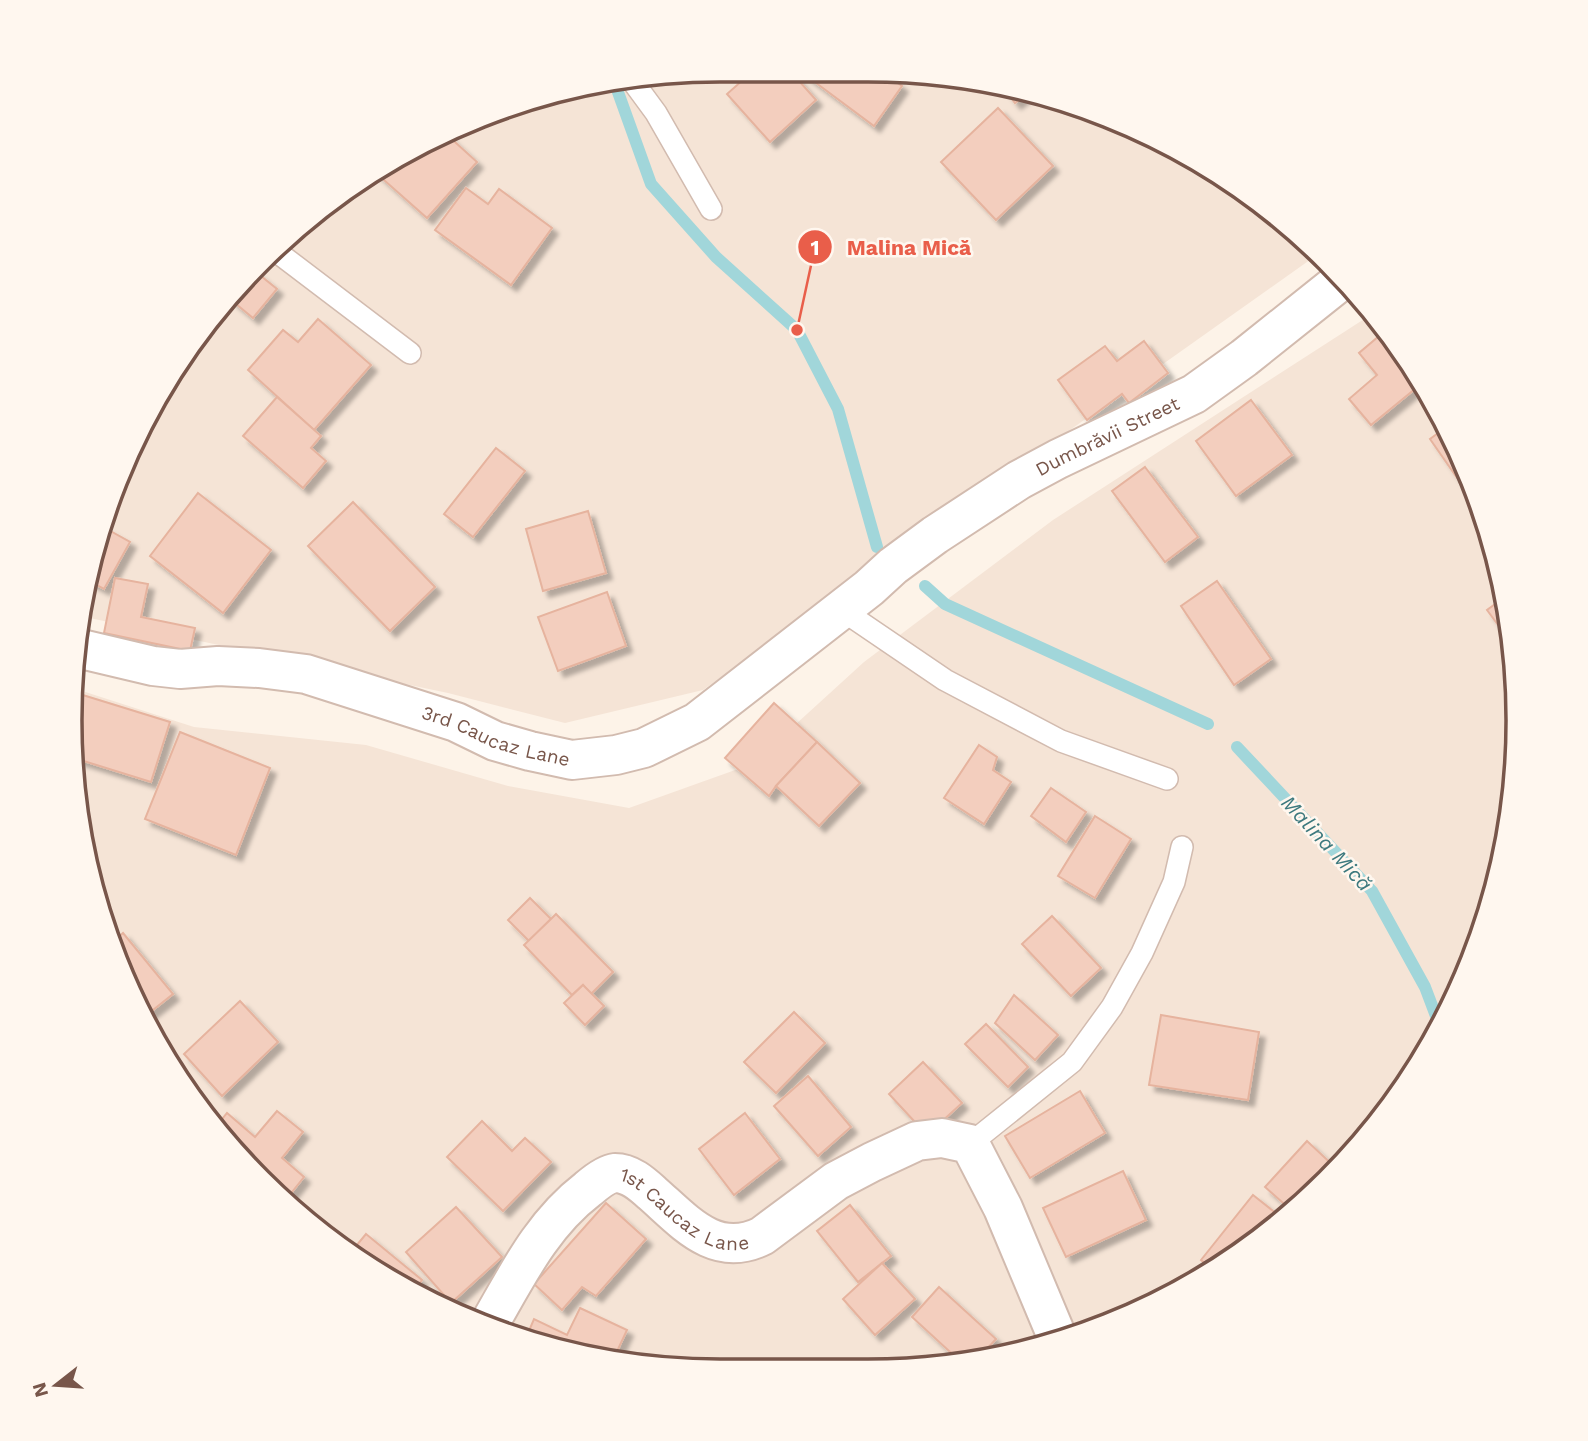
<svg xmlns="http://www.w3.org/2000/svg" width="1588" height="1441" font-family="'Work Sans',sans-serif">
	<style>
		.residential { fill: #f5e4d6 }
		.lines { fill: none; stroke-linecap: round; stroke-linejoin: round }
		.stream { stroke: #a1d6da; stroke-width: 12 }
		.building { fill: #f3cebe; stroke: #e6b39e; stroke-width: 2; filter: url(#shadow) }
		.lane-casing { stroke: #d2bbaf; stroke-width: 24 }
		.street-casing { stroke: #d2bbaf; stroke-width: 42 }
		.lane { stroke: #fff; stroke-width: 21 }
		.street { stroke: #fff; stroke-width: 38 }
		.labels { text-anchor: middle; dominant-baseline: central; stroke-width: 5; stroke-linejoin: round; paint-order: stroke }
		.street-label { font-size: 19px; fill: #78564a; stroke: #fff7ef }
		.water-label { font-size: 21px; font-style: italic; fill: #3d797e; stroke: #fff7ef }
		.rim { fill: none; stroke: #78564a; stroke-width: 3.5 }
		.leader { fill: none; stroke: #e95e4a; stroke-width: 2.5 }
		.callout-dot { fill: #e95e4a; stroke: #fff7ef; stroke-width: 2.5 }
		.mark-label { font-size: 21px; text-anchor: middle; font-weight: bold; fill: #fff }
		.callout-label { font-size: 21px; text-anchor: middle; font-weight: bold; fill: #e95e4a; stroke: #fff7ef; stroke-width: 5; stroke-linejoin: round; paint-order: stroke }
	</style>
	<defs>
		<filter id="shadow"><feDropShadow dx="6" dy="6" stdDeviation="2" flood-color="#0004"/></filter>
	</defs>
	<rect width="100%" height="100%" fill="#fdf3e8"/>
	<!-- residential -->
	<g class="residential">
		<path d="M721 70 995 83 1116 119 1229 179 1282 223 1314 257 703 690 565 723 448 693 80 616 83 593 137 433 205 324 324 205 433 137 593 83Z"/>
		<path d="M1372 314 1408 359 1468 471 1505 593 1518 720 1506 847 1469 969 1409 1082 1328 1180 1229 1261 1117 1321 995 1358 868 1371 636 1365 512 1337 396 1284 292 1210 204 1116 137 1008 83 848 70 720 73 688 194 727 366 745 508 786 629 808 752 764 864 662 1053 520Z"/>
	</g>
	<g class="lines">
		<!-- stream -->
		<g class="stream">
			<path d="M614 81 651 184 716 257 797 330 838 409 877 547"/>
			<path d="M925 586 945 604 1208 724"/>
			<path d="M1237 747 1372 891 1425 987 1439 1024"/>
		</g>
	</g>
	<!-- building -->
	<g class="building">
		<path d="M753 71 792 73 816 100 770 142 727 94Z"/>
		<path d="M804 74 891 78 902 86 874 126Z"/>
		<path d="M1001 84 1028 93 1015 103Z"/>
		<path d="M998 108 1053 166 996 220 941 162Z"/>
		<path d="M445 133 477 162 427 218 376 173 433 137Z"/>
		<path d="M466 188 488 204 499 189 552 228 511 285 435 230Z"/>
		<path d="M256 272 277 289 253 318 230 299Z"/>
		<path d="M318 319 371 365 314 430 248 370 283 330 298 342Z"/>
		<path d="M1385 331 1408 359 1421 384 1371 425 1349 399 1377 375 1359 353Z"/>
		<path d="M1144 341 1168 373 1129 403 1122 394 1087 420 1058 380 1105 346 1117 361Z"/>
		<path d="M277 397 321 436 311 448 326 461 303 488 243 436Z"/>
		<path d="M1251 400 1292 455 1236 496 1196 441Z"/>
		<path d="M1445 428 1468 471 1478 503 1476 505 1430 439Z"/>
		<path d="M496 448 525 471 473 537 444 514Z"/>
		<path d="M1145 467 1198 537 1165 562 1112 491Z"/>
		<path d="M198 493 271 550 223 613 150 556Z"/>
		<path d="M353 502 435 587 390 631 308 546Z"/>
		<path d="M588 511 606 573 543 591 526 529Z"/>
		<path d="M105 528 130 542 104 589 87 580Z"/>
		<path d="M115 578 148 584 141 617 195 628 190 651 104 633Z"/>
		<path d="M1217 581 1271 659 1234 685 1181 606Z"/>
		<path d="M607 592 626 646 558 671 538 617Z"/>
		<path d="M1506 596 1510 641 1487 610Z"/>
		<path d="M73 692 170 722 151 782 74 758 70 720Z"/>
		<path d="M774 703 817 742 776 786 769 796 725 758Z"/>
		<path d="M180 732 270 768 236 855 145 819Z"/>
		<path d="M817 742 860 783 819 826 776 786Z"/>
		<path d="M979 745 997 757 993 770 1011 782 984 824 944 798Z"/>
		<path d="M1051 788 1086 812 1066 842 1031 816Z"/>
		<path d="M1095 816 1131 839 1095 898 1058 876Z"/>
		<path d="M530 898 551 919 529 941 508 920Z"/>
		<path d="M556 914 613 972 591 994 583 985 572 995 524 945 551 919Z"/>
		<path d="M1052 916 1101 968 1071 996 1022 944Z"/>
		<path d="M123 933 173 994 143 1018 137 1008 114 941Z"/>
		<path d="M583 985 604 1006 585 1025 564 1003Z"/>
		<path d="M1014 995 1058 1035 1035 1060 995 1023Z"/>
		<path d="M240 1001 278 1042 222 1096 184 1054Z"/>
		<path d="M794 1012 825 1043 776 1093 744 1062Z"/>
		<path d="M1161 1015 1259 1032 1248 1100 1149 1085Z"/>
		<path d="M986 1024 1028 1067 1008 1087 965 1044Z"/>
		<path d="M923 1062 962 1103 927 1135 889 1094Z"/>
		<path d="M808 1076 851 1127 818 1156 774 1106Z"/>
		<path d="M1080 1091 1105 1133 1030 1178 1005 1136Z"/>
		<path d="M191 1095 215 1117 210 1122 204 1116Z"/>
		<path d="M277 1111 303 1132 282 1158 304 1177 284 1202 215 1128 227 1113 255 1137Z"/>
		<path d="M745 1113 780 1159 734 1195 699 1149Z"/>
		<path d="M482 1121 512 1151 525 1138 551 1162 503 1211 447 1157Z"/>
		<path d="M1307 1141 1337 1169 1328 1180 1291 1210 1265 1187Z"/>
		<path d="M1123 1171 1146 1220 1066 1257 1043 1208Z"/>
		<path d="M1253 1195 1282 1218 1229 1261 1213 1270 1201 1260Z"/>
		<path d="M606 1203 646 1239 596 1296 582 1287 562 1310 534 1284Z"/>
		<path d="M850 1205 891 1256 858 1282 817 1231Z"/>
		<path d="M456 1207 502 1257 451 1303 406 1252Z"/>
		<path d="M366 1234 422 1280 413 1292 396 1284 351 1252Z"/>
		<path d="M882 1263 915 1299 875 1335 843 1299Z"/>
		<path d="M939 1287 996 1339 977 1360 961 1362 912 1317Z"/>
		<path d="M580 1308 627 1330 613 1360 525 1340 534 1319 567 1335Z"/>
	</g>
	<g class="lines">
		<defs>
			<g id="lane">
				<path d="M631 79 656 113 711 209"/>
				<path d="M277 252 410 353"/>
				<path d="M842 610 945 680 1061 741 1167 779"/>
				<path d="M970 1144 1072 1062 1112 1007 1142 953 1174 882 1182 847"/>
			</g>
			<g id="street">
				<path id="s1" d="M77 648 153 666 180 669 218 666 259 668 306 674 456 722 495 741 530 751 572 760 616 755 644 748 697 722 869 588 893 566 935 535 1019 480 1058 459 1194 394 1244 358 1343 279"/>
				<path id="s2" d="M488 1326C517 1276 541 1225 588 1189 595 1183 606 1174 615 1173 630 1173 642 1184 652 1193 685 1222 715 1259 762 1236L836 1181 872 1162 917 1141 942 1138 970 1144 1003 1208 1058 1339"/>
			</g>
		</defs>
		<!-- lane casing -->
		<use href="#lane" class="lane-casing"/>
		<!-- street casing -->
		<use href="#street" class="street-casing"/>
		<!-- lane -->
		<use href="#lane" class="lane"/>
		<!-- street -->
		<use href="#street" class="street"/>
	</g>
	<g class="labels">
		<!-- street labels -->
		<g class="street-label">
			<text stroke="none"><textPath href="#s1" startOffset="1146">Dumbrăvii Street</textPath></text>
			<text stroke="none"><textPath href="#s1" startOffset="432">3rd Caucaz Lane</textPath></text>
			<text stroke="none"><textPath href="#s2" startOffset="284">1st Caucaz Lane</textPath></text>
		</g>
		<!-- water labels -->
		<g class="water-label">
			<text transform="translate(1327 843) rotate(47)">Malina Mică</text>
		</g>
	</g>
	<!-- crop -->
	<path d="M0 0H1588V1441H0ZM720 82H868A638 638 0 0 1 1506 720V721A638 638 0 0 1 868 1359H720A638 638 0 0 1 82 721V720A638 638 0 0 1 720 82Z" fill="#fff7ef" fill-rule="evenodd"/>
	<path class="rim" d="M720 82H868A638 638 0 0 1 1506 720V721A638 638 0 0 1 868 1359H720A638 638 0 0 1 82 721V720A638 638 0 0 1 720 82Z"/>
	<!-- callouts -->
	<path class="leader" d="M797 330L815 247"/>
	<g class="callout-dot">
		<circle cx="797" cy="330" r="7"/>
		<circle cx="815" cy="247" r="18"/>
	</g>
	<g class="mark-label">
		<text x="815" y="255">1</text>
	</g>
	<g class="callout-label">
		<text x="909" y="255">Malina Mică</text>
	</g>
	<!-- north arrow -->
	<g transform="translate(56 1385) rotate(253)" stroke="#fff7ef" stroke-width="5" paint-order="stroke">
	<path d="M0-5L12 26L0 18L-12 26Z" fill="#78564a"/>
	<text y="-10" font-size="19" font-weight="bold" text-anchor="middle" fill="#78564a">N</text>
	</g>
</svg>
